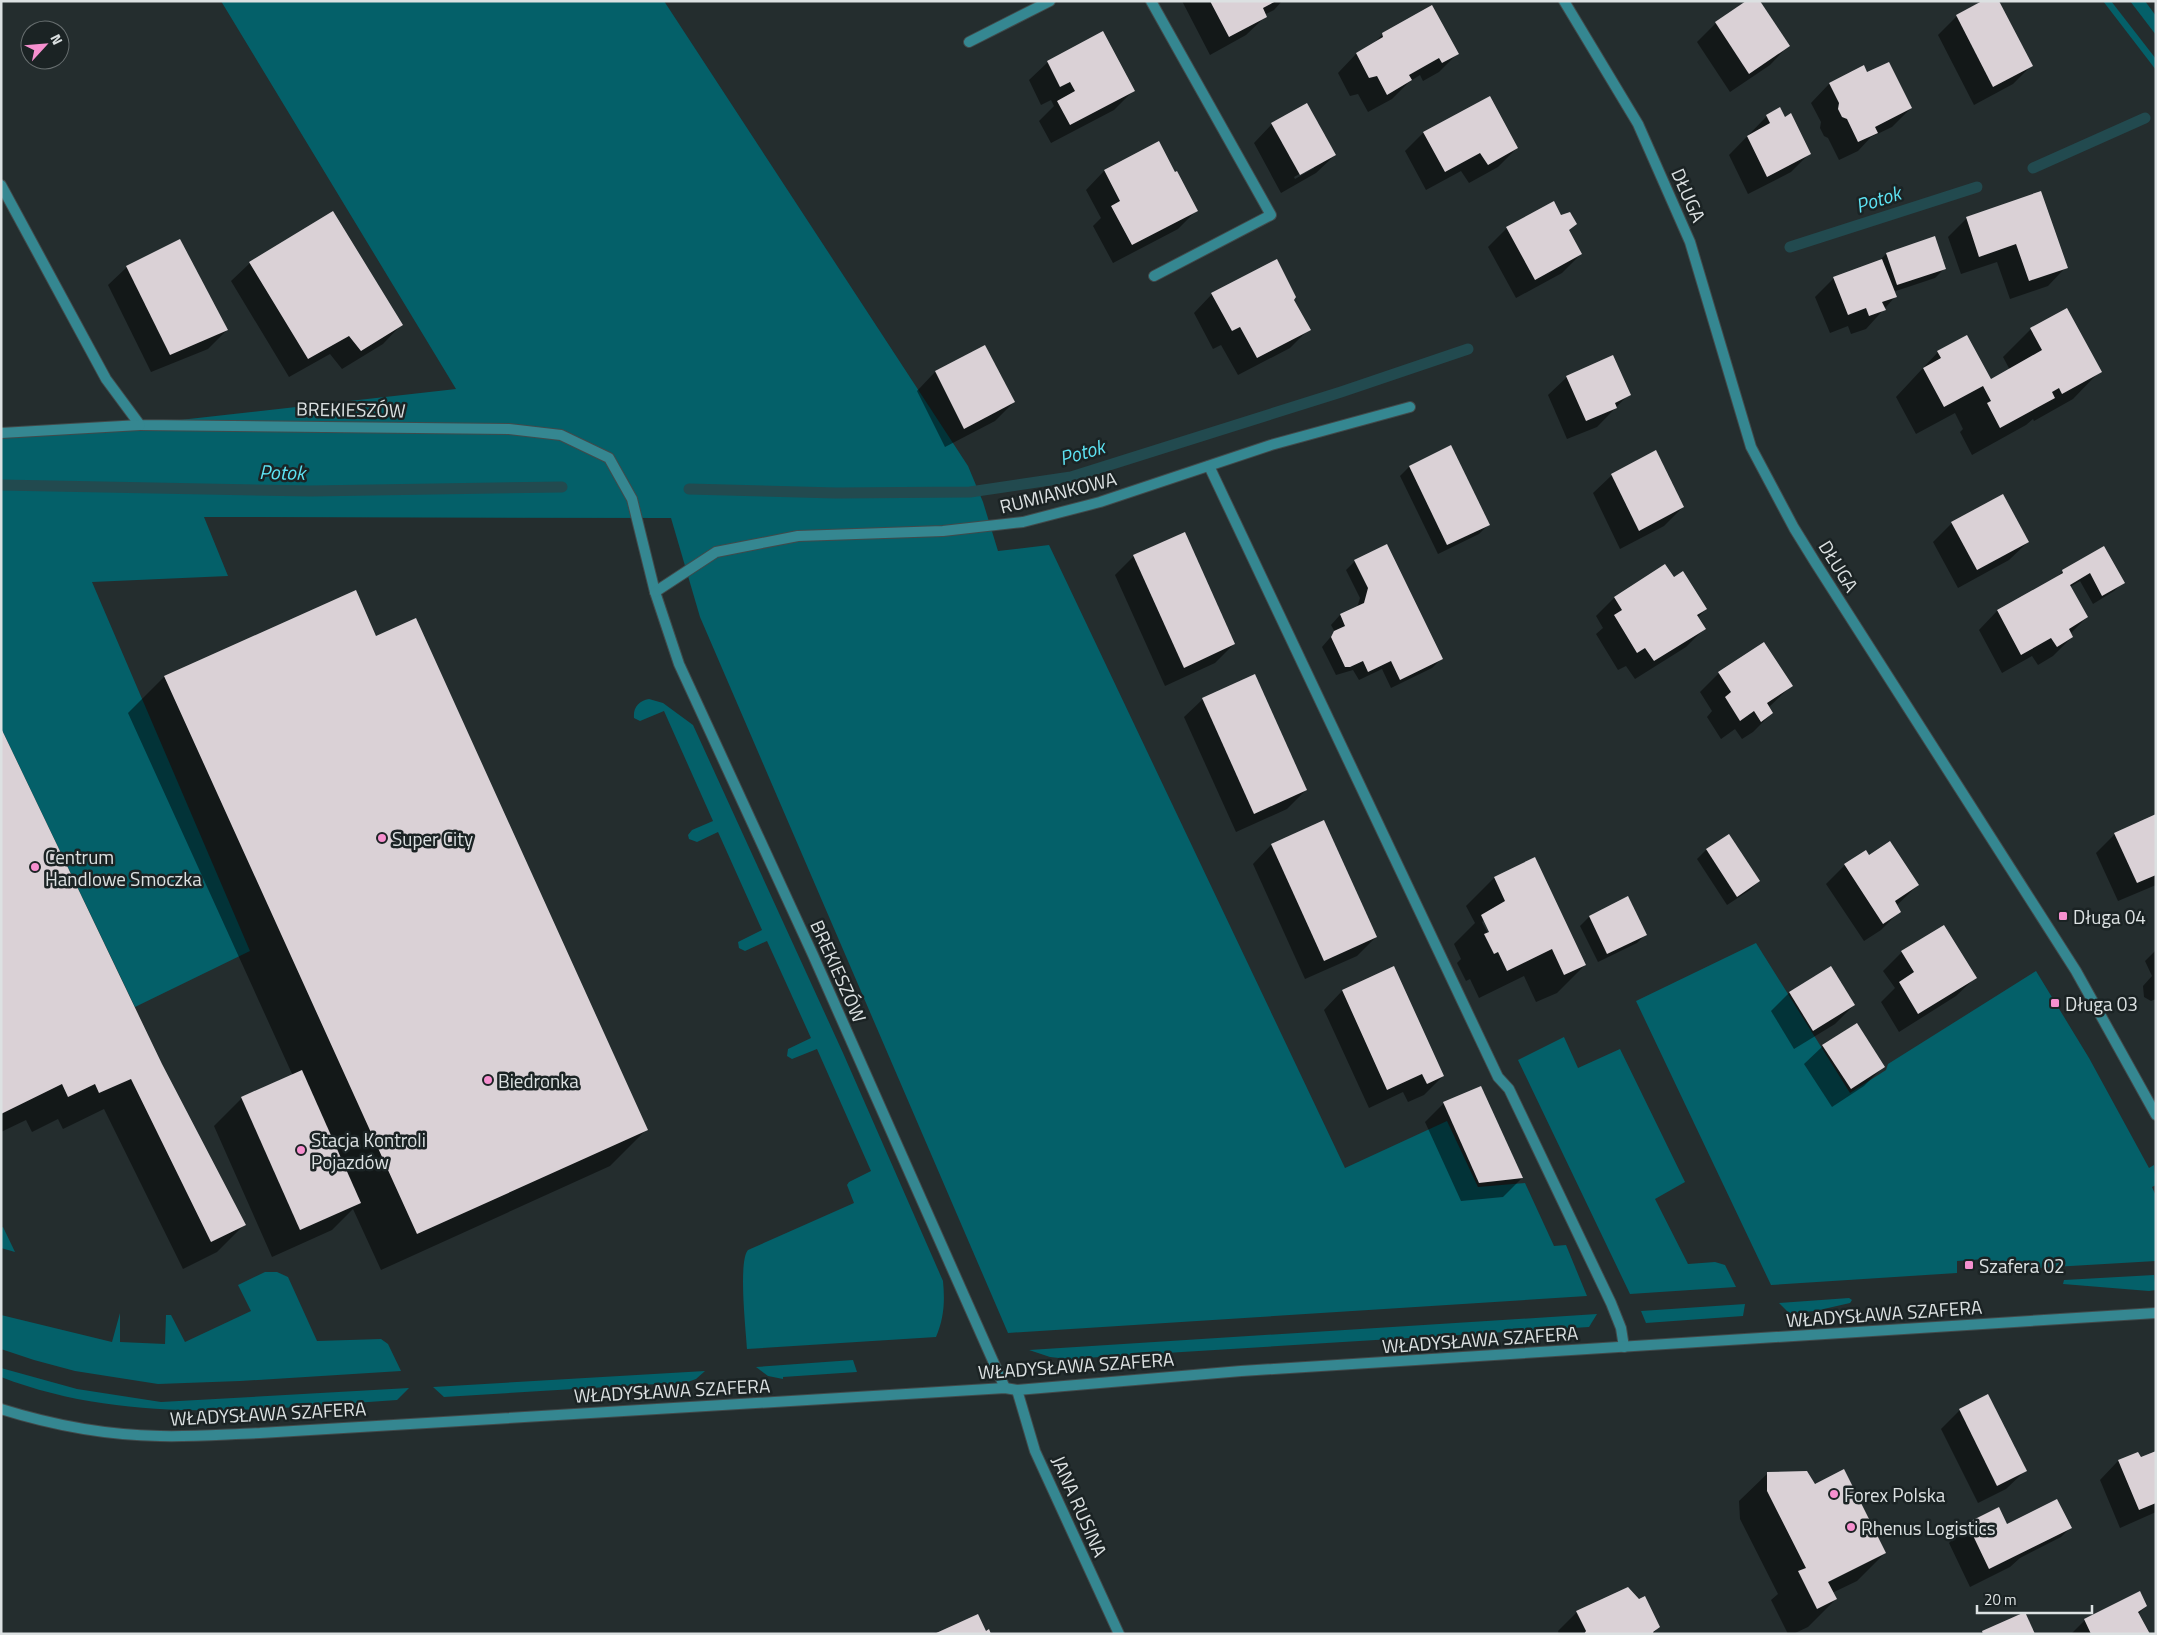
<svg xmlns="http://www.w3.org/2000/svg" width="2157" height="1635" font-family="'Titillium Web',sans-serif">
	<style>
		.green { fill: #046069 }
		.shadow { fill: #0007; fill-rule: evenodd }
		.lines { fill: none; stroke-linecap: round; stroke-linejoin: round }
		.stream { stroke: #224a4f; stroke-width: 11 }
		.building { fill: #dad1d6 }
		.service-casing { stroke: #414a4b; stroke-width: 12 }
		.minor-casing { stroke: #414a4b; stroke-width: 12 }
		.tertiary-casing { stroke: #414a4b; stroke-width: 12 }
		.service { stroke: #358791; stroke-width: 10 }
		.minor { stroke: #358791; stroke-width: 10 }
		.tertiary { stroke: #358791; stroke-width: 10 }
		.poi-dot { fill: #f690cf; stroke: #1b2324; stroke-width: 2 }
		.labels { text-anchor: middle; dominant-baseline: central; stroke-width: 5; stroke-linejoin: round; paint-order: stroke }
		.street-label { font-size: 19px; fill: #dce1e2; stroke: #1b2324 }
		.poi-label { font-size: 19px; fill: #dce1e2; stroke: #1b2324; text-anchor: start }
		.water-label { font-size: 20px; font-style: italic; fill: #5de2f2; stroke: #1b2324 }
	</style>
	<rect width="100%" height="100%" fill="#242d2e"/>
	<!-- green -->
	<g class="green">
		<path d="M221 1H664L968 466 983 502 998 551 1049 545 1345 1168 1447 1121 1478 1187 1525 1183 1554 1246 1566 1245 1587 1296 1008 1333 700 617 671 518 204 517 228 576 92 582 250 951 135 1007 1 728V431L99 429 456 389Z"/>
		<path d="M2103 1H2111L2156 59V70Z"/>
		<path d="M2130 1H2145L2156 16V35Z"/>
		<path d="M649 699 663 703 693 725 843 1053 943 1281C945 1302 944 1318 936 1337L747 1349C746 1331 738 1261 748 1250L854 1203 847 1185 849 1182 871 1171 817 1049 792 1059 787 1056 788 1049 811 1038 767 941 745 951 739 948 738 942 762 930 718 832 697 842 689 839 688 835 692 830 713 821 664 711 640 721 634 718C633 707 639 701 649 699Z"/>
		<path d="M1756 943 1850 1093 1886 1070 1888 1064 2036 971 2089 1058 2149 1168 2154 1165 2156 1185 2152 1187 2156 1196V1261L1986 1271 1985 1259 1957 1261V1273L1771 1285 1636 1001Z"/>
		<path d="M1564 1037 1578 1068 1620 1049 1685 1182 1655 1199 1688 1264 1715 1262 1725 1265 1736 1287 1630 1294 1518 1060Z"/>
		<path d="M3 1227 15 1252 1 1248V1228Z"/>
		<path d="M265 1272H277L288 1277 317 1341 381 1339 388 1344 401 1371 240 1381 158 1384 75 1371 34 1360 1 1349V1315L112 1342 120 1313V1342L165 1344 166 1315H171L185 1342 251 1311 238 1285Z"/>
		<path d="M2154 1275 2156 1290 2149 1291 2063 1284 2064 1280Z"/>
		<path d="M1849 1298 1852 1300 1850 1303 1815 1311 1789 1313 1779 1303Z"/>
		<path d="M1745 1304 1743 1316 1646 1323 1641 1311Z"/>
		<path d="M1597 1314 1589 1327 1068 1359 1050 1357 1029 1350Z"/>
		<path d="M853 1360 857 1372 783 1377V1379L768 1376 756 1367Z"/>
		<path d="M1 1368 77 1389 161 1402 409 1388 397 1400C265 1409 128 1426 1 1377Z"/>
		<path d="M705 1371 696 1379 679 1385 677 1383 657 1384 444 1397 433 1387Z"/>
	</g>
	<!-- shadow -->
	<g class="shadow">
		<path d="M1182 1H1282L1274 10 1264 15 1265 17 1246 35 1210 55Z"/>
		<path d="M1749 1 1788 46 1770 65 1730 92 1697 42 1716 23Z"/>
		<path d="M1957 16 2031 66 2013 84 1974 105 1938 35Z"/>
		<path d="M1383 34 1458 53 1439 72 1423 81 1420 75 1409 82 1392 99 1368 112 1358 94 1350 96 1338 73 1356 54 1372 45Z"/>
		<path d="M1048 62 1133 91 1114 110 1051 143 1039 121 1054 106 1051 100 1041 105 1029 80Z"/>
		<path d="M1863 67 1866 74 1911 108 1892 127 1871 137 1858 151 1839 160 1828 138 1824 136 1820 128 1821 122 1811 103 1829 84Z"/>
		<path d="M1489 98 1517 148 1498 167 1469 183 1461 171 1426 190 1405 151 1423 133Z"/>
		<path d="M1767 116 1784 118 1809 154 1791 172 1748 194 1729 155Z"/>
		<path d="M1272 124 1335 155 1316 173 1281 193 1254 143ZM1314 166V168L1295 179 1294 177Z"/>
		<path d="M1158 143 1197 210 1178 229 1113 263 1093 226 1101 218 1086 190 1104 171Z"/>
		<path d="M1561 217 1581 254 1562 273 1516 298 1488 247 1507 228Z"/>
		<path d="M1967 218 2066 267 2048 286 2010 299 1997 262 1961 274 1948 237Z"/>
		<path d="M1886 254 1944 269 1935 278 1893 292 1895 297 1866 329 1851 334 1848 326 1830 333 1815 297 1834 278 1879 261Z"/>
		<path d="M250 263 401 325 383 344 342 369 330 354 289 377 231 281Z"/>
		<path d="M127 267 227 330 208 349 151 372 108 285Z"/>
		<path d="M1212 294 1293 300 1309 329 1290 348 1238 375 1221 345 1213 349 1194 313Z"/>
		<path d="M2031 329 2100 371 2073 399 2034 421 2033 419 2026 425 1972 455 1960 432 1963 429 1955 413 1916 434 1896 397 1938 352 1991 380 2010 370 2003 357Z"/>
		<path d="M935 372 1014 402 995 421 945 447 917 391Z"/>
		<path d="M1567 377 1629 394 1597 427 1567 439 1548 395Z"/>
		<path d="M1450 447 1488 525 1479 534 1438 554 1400 476 1409 467Z"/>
		<path d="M1612 475 1683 507 1664 526 1620 549 1593 493Z"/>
		<path d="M1952 523 2028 542 2009 560 1958 588 1933 542Z"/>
		<path d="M2104 548 2123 582 2114 591 2093 604 2080 581 2070 587 2087 617 2070 634 2072 637 2053 656 2038 665 2032 656 2002 673 1979 630 1997 611 2053 581 2063 571Z"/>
		<path d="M1134 556 1234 644 1215 663 1165 686 1115 575Z"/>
		<path d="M1355 561 1441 659 1432 668 1391 688 1382 669 1359 680 1353 670 1336 675 1322 647 1335 632 1331 625 1340 615 1357 608 1360 598 1346 570Z"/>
		<path d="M1673 579 1706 609 1697 618 1704 629 1686 647 1635 679 1626 666 1618 670 1596 634 1603 628 1596 616 1614 598Z"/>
		<path d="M355 592 375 638 646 1130 610 1166 381 1270 353 1209 332 1230 272 1257 214 1126 242 1098 293 1076 128 713 164 677Z"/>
		<path d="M1764 644 1791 686 1768 708 1772 713 1753 732 1742 739 1735 729 1721 739 1707 717 1712 711 1700 692 1719 673Z"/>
		<path d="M1203 699 1306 790 1287 809 1236 832 1184 717Z"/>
		<path d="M1 731 161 1064 245 1224 217 1252 183 1269 104 1109 63 1129 58 1119 32 1132 26 1120 1 1132Z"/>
		<path d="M2156 816V885L2118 901 2096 853 2115 834Z"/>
		<path d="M1324 822 1376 937 1357 956 1305 979 1253 864 1271 845Z"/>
		<path d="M1729 835 1759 881 1750 890 1727 905 1697 859 1706 850Z"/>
		<path d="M1868 857 1918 885 1896 906 1900 911 1881 930 1864 941 1826 884 1845 865Z"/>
		<path d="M1534 859 1585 965 1557 993 1536 1002 1524 976 1479 998 1470 979 1466 981 1457 963 1461 959 1454 944 1475 923 1466 906 1494 878ZM1484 920 1493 938 1491 939 1482 922Z"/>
		<path d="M1589 917 1646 934 1637 943 1598 962 1580 926Z"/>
		<path d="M2156 950V999L2151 1001 2144 997 2143 986 2152 976 2145 961Z"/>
		<path d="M1902 952 1975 978 1956 996 1899 1032 1881 1002 1895 988 1883 971Z"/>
		<path d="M1830 967 1854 1005 1835 1024 1794 1049 1771 1011 1789 993Z"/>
		<path d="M1394 968 1443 1076 1424 1095 1408 1102 1403 1092 1369 1108 1324 1010 1342 991Z"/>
		<path d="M1823 1046 1883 1067 1864 1086 1832 1107 1804 1064Z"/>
		<path d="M1444 1103 1522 1178 1503 1197 1461 1201 1425 1122Z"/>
		<path d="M1960 1410 2025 1471 2006 1489 1978 1503 1941 1429Z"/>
		<path d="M2156 1452V1512L2120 1528 2100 1480 2118 1461 2137 1453 2141 1459Z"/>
		<path d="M1767 1474 1814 1486 1885 1553 1857 1581 1832 1593 1836 1599 1808 1627 1793 1634H1788L1771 1600 1778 1594 1740 1519 1739 1501Z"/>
		<path d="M1968 1524 2007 1525 2070 1528 2061 1537 2020 1558 2010 1567 1970 1587 1949 1543Z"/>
		<path d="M2146 1606 2138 1614 2148 1634H2071L2085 1620Z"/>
		<path d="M1577 1612 1658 1627 1653 1634H1559L1558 1631Z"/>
	</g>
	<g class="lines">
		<!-- stream -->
		<g class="stream">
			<path d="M2033 168 2145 118"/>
			<path d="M1790 247 1977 187"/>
			<path d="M1 485 311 491 562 487"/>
			<path d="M689 489 836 493 970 492 1071 477 1341 392 1468 349"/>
		</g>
	</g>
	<!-- building -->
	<g class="building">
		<path d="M1210 1H1276L1263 8 1267 17 1229 37Z"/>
		<path d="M1746 1H1760L1790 46 1749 74 1715 22Z"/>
		<path d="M1982 1H1999L2033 66 1993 87 1956 15Z"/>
		<path d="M1432 5 1459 54 1442 63 1439 58 1409 75 1412 80 1387 95 1377 76 1369 78 1356 53 1383 37 1382 33Z"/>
		<path d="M1103 31 1135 91 1070 125 1057 101 1075 91 1070 82 1060 87 1047 61Z"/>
		<path d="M1889 62 1912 108 1875 127 1878 133 1858 142 1847 119 1842 117 1838 109 1839 103 1829 83 1864 65 1867 72Z"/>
		<path d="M1490 96 1518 148 1488 165 1480 153 1445 172 1423 132Z"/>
		<path d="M1307 103 1336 155 1300 175 1271 123Z"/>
		<path d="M1780 107 1785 117 1791 113 1811 154 1767 177 1747 136 1770 123 1766 115Z"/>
		<path d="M1159 141 1175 172 1177 171 1198 211 1132 245 1111 206 1120 201 1104 170Z"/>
		<path d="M2041 191 2068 268 2029 281 2016 244 1979 257 1966 217Z"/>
		<path d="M1554 201 1561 215 1570 212 1577 224 1569 230 1582 254 1535 280 1506 227Z"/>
		<path d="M333 211 403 325 361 351 349 336 308 359 249 262Z"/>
		<path d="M1935 236 1946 269 1897 285 1886 253Z"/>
		<path d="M180 239 228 330 170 355 126 266Z"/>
		<path d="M1277 259 1296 297 1294 300 1311 330 1257 358 1240 327 1232 331 1211 293Z"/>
		<path d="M1882 259 1897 297 1882 302 1886 310 1869 316 1866 308 1848 315 1833 277Z"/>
		<path d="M2067 308 2102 372 2062 394 2059 388 2052 392 2055 398 2000 428 1987 403 1991 401 1983 386 1944 407 1923 368 1941 358 1937 351 1967 335 1991 379 2042 350 2030 328Z"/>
		<path d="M985 345 1015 402 964 429 935 371Z"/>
		<path d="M1613 355 1631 395 1615 403 1617 408 1586 421 1566 376Z"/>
		<path d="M1451 445 1490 525 1447 545 1409 466Z"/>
		<path d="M1656 450 1684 507 1639 531 1611 474Z"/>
		<path d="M2003 494 2029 542 1977 570 1951 522Z"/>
		<path d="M1185 532 1235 644 1184 668 1133 555Z"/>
		<path d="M1387 544 1443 659 1400 680 1391 661 1368 672 1363 661 1350 667H1345L1331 637 1334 631 1345 626 1340 614 1364 603 1368 588 1354 560Z"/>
		<path d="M2104 546 2125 583 2102 596 2090 573 2070 585 2088 617 2069 629 2073 637 2057 647 2051 638 2021 655 1997 610 2063 573 2062 570Z"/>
		<path d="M1665 564 1674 577 1683 571 1707 609 1697 615 1706 629 1654 661 1645 648 1637 653 1614 615 1622 610 1614 597Z"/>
		<path d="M356 590 376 636 416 618 648 1130 417 1234 164 676Z"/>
		<path d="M1764 642 1793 686 1767 703 1773 713 1761 722 1754 711 1740 721 1725 697 1731 692 1718 672Z"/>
		<path d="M1255 674 1307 790 1254 814 1202 698Z"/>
		<path d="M1 728 162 1064 246 1225 211 1242 131 1079 99 1093 95 1084 68 1097 62 1084 1 1114Z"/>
		<path d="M2156 814V875L2137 883 2114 833Z"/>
		<path d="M1324 820 1377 937 1324 961 1271 844Z"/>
		<path d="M1729 834 1760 881 1737 897 1706 849Z"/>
		<path d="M1890 841 1919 885 1895 901 1901 912 1883 924 1844 864 1866 850 1869 855Z"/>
		<path d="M1535 857 1586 965 1564 975 1552 949 1507 971 1498 952 1494 954 1484 934 1489 932 1481 915 1505 901 1494 877Z"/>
		<path d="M1628 896 1647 935 1607 954 1589 916Z"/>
		<path d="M1944 925 1977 978 1918 1014 1899 982 1914 972 1901 951Z"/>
		<path d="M1394 966 1444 1076 1427 1084 1422 1074 1387 1090 1342 990Z"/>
		<path d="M1831 966 1855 1005 1813 1031 1789 992Z"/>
		<path d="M1857 1023 1885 1067 1851 1089 1822 1045Z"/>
		<path d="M302 1070 361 1203 300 1230 241 1097Z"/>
		<path d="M1481 1086 1523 1178 1479 1183 1443 1102Z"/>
		<path d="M1988 1394 2027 1471 1997 1486 1959 1409Z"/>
		<path d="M2156 1451V1503L2139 1510 2118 1460 2138 1452 2141 1457Z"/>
		<path d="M1844 1469 1886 1553 1828 1582 1837 1599 1817 1609 1798 1571 1806 1568 1767 1491V1472L1807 1471 1815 1484Z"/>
		<path d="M2057 1499 2072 1528 1989 1569 1967 1523 1999 1507 2007 1524Z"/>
		<path d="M1628 1587 1639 1599 1645 1596 1660 1627 1653 1632 1654 1634H1584L1586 1631 1576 1611Z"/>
		<path d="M2140 1591 2147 1606 2138 1612 2150 1634H2091L2084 1619Z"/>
		<path d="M2025 1612 2035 1634H1983L1982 1631Z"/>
		<path d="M978 1614 986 1631 989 1629 991 1634H934Z"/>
	</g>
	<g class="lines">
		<defs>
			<path id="service" d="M1209 466 1498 1077 1509 1089 1611 1303 1621 1328 1624 1347"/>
			<g id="minor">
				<path d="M1151 1 1271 215 1154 276"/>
				<path d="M1564 1 1638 124 1690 242 1751 447 1794 528 1815 562 2076 971 2156 1115"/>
				<path d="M969 42 1050 1"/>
				<path d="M1 185 106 379 140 425 509 429 561 435 609 458 632 499 655 592 679 664 813 955 1005 1388"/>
				<path d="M1 433 140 425"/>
				<path d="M655 592 716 552 798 536 943 531 1023 522 1100 502 1271 445 1410 407"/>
				<path d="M1017 1390 1035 1451 1119 1634"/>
			</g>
			<path id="tertiary" d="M1 1409C52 1425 107 1435 160 1436 193 1437 227 1434 260 1433L1005 1388 1017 1390 1241 1371 2156 1313"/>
		</defs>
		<!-- service casing -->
		<use href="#service" class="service-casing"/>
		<!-- minor casing -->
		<use href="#minor" class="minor-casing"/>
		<!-- tertiary casing -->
		<use href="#tertiary" class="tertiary-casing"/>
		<!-- service -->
		<use href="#service" class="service"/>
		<!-- minor -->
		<use href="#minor" class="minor"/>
		<!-- tertiary -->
		<use href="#tertiary" class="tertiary"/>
	</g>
	<!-- markers -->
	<g class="poi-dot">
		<circle cx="382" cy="838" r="5"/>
		<circle cx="35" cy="867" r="5"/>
		<rect x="2058" y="911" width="10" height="10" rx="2.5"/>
		<rect x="2050" y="998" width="10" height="10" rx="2.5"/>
		<circle cx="488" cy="1080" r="5"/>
		<circle cx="301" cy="1150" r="5"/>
		<rect x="1964" y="1260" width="10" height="10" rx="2.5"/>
		<circle cx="1834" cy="1494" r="5"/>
		<circle cx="1851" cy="1527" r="5"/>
	</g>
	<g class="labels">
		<!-- street labels -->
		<g class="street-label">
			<text transform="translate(1689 195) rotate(66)">DŁUGA</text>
			<text transform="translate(351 409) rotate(1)">BREKIESZÓW</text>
			<text transform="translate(1058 492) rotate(-14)">RUMIANKOWA</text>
			<text transform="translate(1839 566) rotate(58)">DŁUGA</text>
			<text transform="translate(839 971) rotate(66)">BREKIESZÓW</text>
			<text transform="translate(1884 1313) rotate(-4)">WŁADYSŁAWA SZAFERA</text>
			<text transform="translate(1480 1339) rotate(-4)">WŁADYSŁAWA SZAFERA</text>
			<text transform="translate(1076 1365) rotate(-4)">WŁADYSŁAWA SZAFERA</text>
			<text transform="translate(672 1390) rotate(-3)">WŁADYSŁAWA SZAFERA</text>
			<text transform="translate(268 1413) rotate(-3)">WŁADYSŁAWA SZAFERA</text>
			<text transform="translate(1080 1506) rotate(66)">JANA RUSINA</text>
		</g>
		<!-- poi labels -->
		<g class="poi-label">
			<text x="392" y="838">Super City</text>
			<text x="45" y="856">Centrum<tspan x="45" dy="22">Handlowe Smoczka</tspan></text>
			<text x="2073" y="916">Długa 04</text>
			<text x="2065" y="1003">Długa 03</text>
			<text x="498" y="1080">Biedronka</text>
			<text x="311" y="1139">Stacja Kontroli<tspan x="311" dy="22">Pojazdów</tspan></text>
			<text x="1979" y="1265">Szafera 02</text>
			<text x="1844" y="1494">Forex Polska</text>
			<text x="1861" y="1527">Rhenus Logistics</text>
		</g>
		<!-- water labels -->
		<g class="water-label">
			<text transform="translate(1878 199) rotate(-18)">Potok</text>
			<text transform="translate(1082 452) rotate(-16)">Potok</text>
			<text transform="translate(282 472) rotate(1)">Potok</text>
		</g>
	</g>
	<!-- border -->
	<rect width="2157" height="1635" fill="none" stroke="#dce1e2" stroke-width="5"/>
	<!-- north arrow -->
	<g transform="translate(45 45) rotate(64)"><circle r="24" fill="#1b2324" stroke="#686f70"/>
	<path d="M0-4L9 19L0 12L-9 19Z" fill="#f690cf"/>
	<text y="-8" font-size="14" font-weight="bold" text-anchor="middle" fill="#dce1e2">N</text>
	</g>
	<!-- scale -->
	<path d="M1977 1605v8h115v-8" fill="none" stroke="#dce1e2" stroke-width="2.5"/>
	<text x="1984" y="1605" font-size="15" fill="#dce1e2" stroke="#1b2324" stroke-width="4" paint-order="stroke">20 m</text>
</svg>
